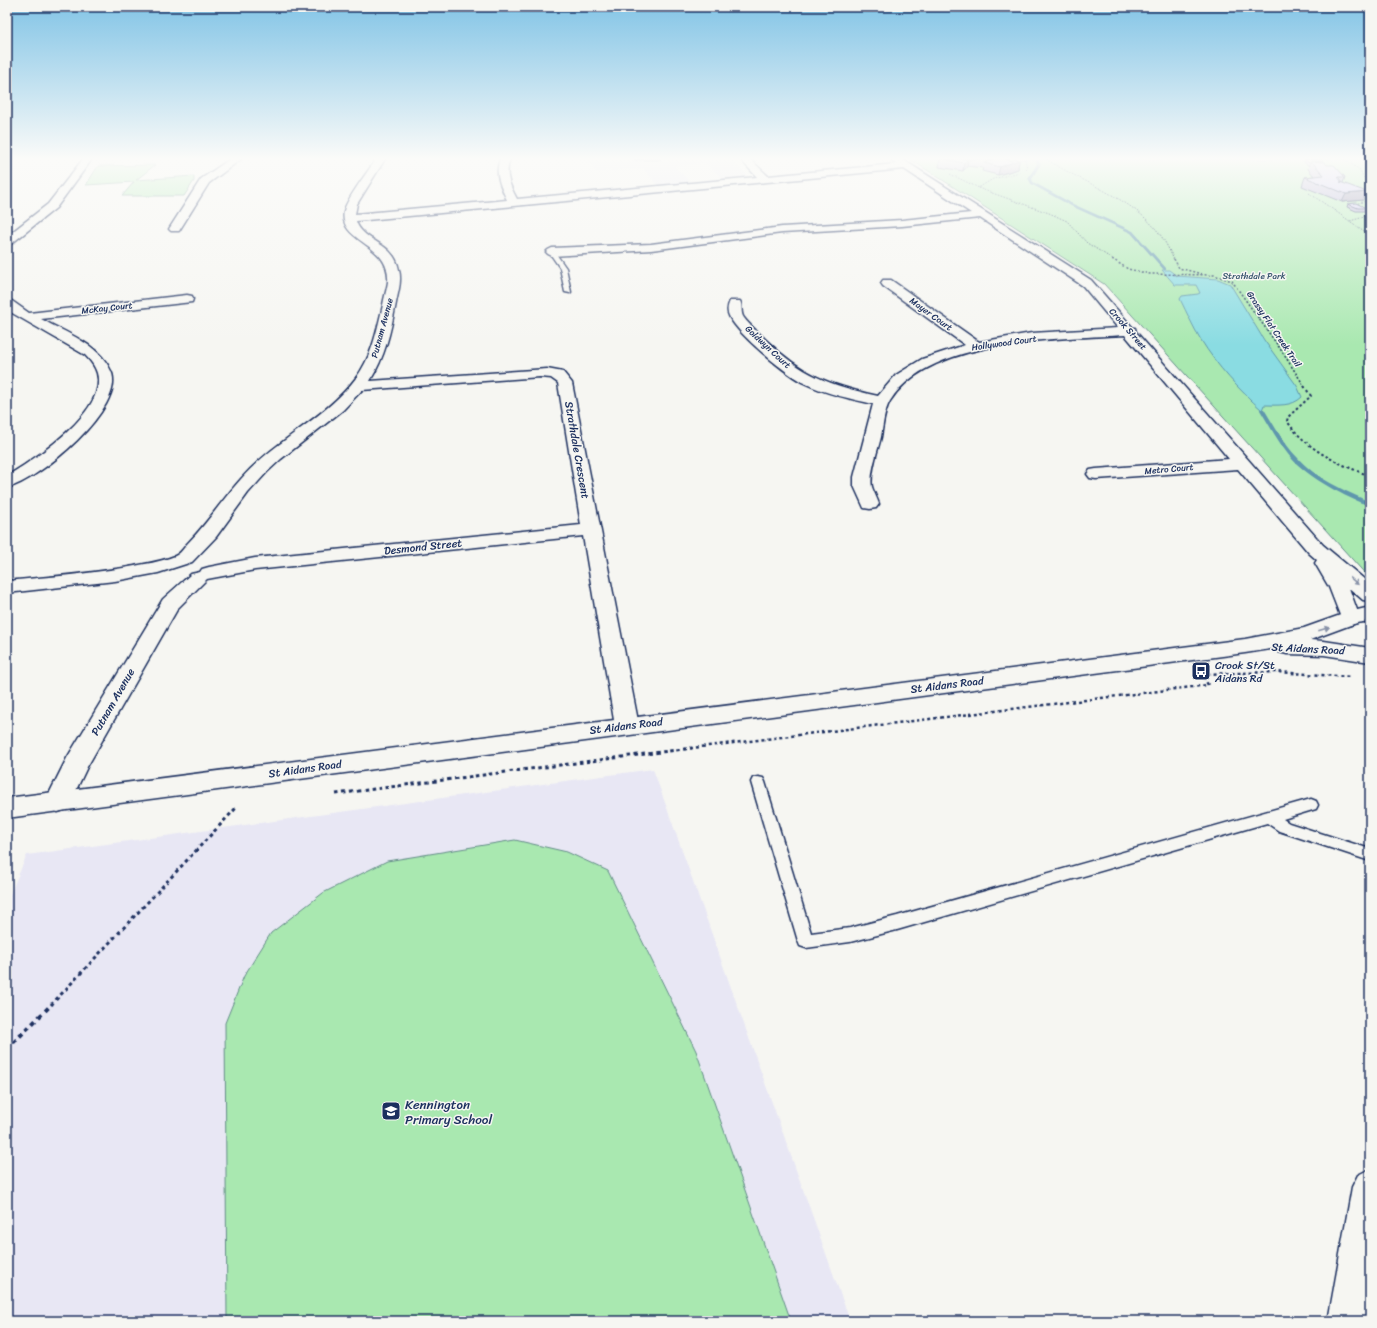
<svg xmlns="http://www.w3.org/2000/svg" width="1377" height="1328" font-family="Sriracha,sans-serif">
	<style>
		.built { fill: #e8e7f4 }
		.green { fill: #a9e8b0; stroke: #628c87 }
		.water { fill: #8adce2; stroke: #5e97ad }
		.lines { fill: none; stroke-linecap: round; stroke-linejoin: round }
		.stream { fill: #5e97ad; fill-rule: evenodd }
		.service-casing { stroke: #1b2f5e; stroke-width: 3 }
		.minor-casing { stroke: #1b2f5e; stroke-width: 3 }
		.tertiary-casing { stroke: #1b2f5e; stroke-width: 3 }
		.path-far5 { stroke: #1b2f5e; stroke-width: 1; stroke-dasharray: 1.5 1.5; stroke-linecap: butt }
		.path-far4 { stroke: #1b2f5e; stroke-width: 1.5; stroke-dasharray: 2 2; stroke-linecap: butt }
		.path-far3 { stroke: #1b2f5e; stroke-width: 2; stroke-dasharray: 2.5 2.5; stroke-linecap: butt }
		.path-far2 { stroke: #1b2f5e; stroke-width: 2.5; stroke-dasharray: 3 3; stroke-linecap: butt }
		.path-far1 { stroke: #1b2f5e; stroke-width: 3; stroke-dasharray: 3.5 3.5; stroke-linecap: butt }
		.path { stroke: #1b2f5e; stroke-width: 4; stroke-dasharray: 4.5 4.5; stroke-linecap: butt }
		.service { fill: #f6f6f2; fill-rule: evenodd }
		.minor { fill: #f6f6f2; fill-rule: evenodd }
		.tertiary { fill: #f6f6f2; fill-rule: evenodd }
		.wall { fill: #aca9d4; stroke: #1b2f5e }
		.shaded-wall { fill: #8c8aad; stroke: #1b2f5e }
		.building { fill: #c8c5f7; stroke: #1b2f5e }
		.oneway { fill: #8892a8 }
		.labels { text-anchor: middle; dominant-baseline: central; stroke-width: 3; stroke-linejoin: round; paint-order: stroke }
		.far-park-label { font-size: 9px; fill: #37546e; stroke: #f6f6f2 }
		.far-street-label { font-size: 9px; fill: #1b2f5e; stroke: #f6f6f2 }
		.street-label { font-size: 11px; fill: #1b2f5e; stroke: #f6f6f2 }
		.poi-label { font-size: 11px; fill: #1b2f5e; stroke: #f6f6f2; text-anchor: start }
		.near-poi-label { font-size: 13px; fill: #1b2f5e; stroke: #f6f6f2; text-anchor: start }
	</style>
	<rect width="100%" height="100%" fill="#f6f6f2"/>
	<filter id="ink" filterUnits="userSpaceOnUse"><feTurbulence type="fractalNoise" baseFrequency=".025" numOctaves="2"/><feDisplacementMap in="SourceGraphic" scale="8" xChannelSelector="R" yChannelSelector="G"/><feConvolveMatrix kernelMatrix="1 2 1 2 8 2 1 2 1" color-interpolation-filters="sRGB"/></filter>
	<g filter="url(#ink)">
		<!-- built -->
		<g class="built">
			<path d="M584 159H731L735 165 748 175 746 177 723 179 705 163 675 166 689 182 657 185 643 168 596 172 589 162H586Z"/>
			<path d="M653 769 850 1321H7V901L27 855Z"/>
		</g>
		<!-- green -->
		<g class="green">
			<path d="M910 159H1370V579L1104 284Z"/>
			<path d="M155 165 136 180 194 176V181L184 196H122L134 182 86 185 98 166Z"/>
			<path d="M515 840 567 852 608 871 696 1051 791 1321H227L225 1023 244 976 271 933 323 893 387 861Z"/>
		</g>
		<!-- water -->
		<path class="water" d="M1162 270H1169L1177 276 1218 279 1230 284 1264 340 1297 386 1302 397C1292 407 1277 405 1264 405L1262 410C1239 390 1217 366 1201 340 1193 327 1187 313 1180 299L1182 296 1198 294 1200 293 1196 285H1175Z"/>
		<g class="lines">
			<!-- stream -->
			<g class="stream">
				<path d="M1035 159H1038L1041 164 1032 178 1033 182 1073 204 1133 231 1166 268V270H1164L1131 233 1071 206 1031 184 1028 178 1037 164Z"/>
				<path d="M1260 409H1264C1274 425 1283 443 1297 457 1316 479 1344 490 1370 502V506C1346 498 1308 477 1292 459 1279 444 1270 426 1260 410Z"/>
			</g>
			<defs>
				<g id="service">
					<path d="M550 251H554L566 268 571 292 570 293 565 292 560 268 549 252Z"/>
					<path d="M758 777 763 778 765 782 811 933 850 928 897 916 1311 799 1316 801 1318 805 1316 809 1283 819 1289 823 1370 849V861L1279 831 1267 823 897 930 850 942 806 948 800 946 798 941 751 782 753 778Z"/>
				</g>
				<g id="minor">
					<path d="M83 159H92L56 208 11 244 7 245V236L48 204Z"/>
					<path d="M230 159H241L209 183 179 231H171L169 229 201 179Z"/>
					<path d="M376 159H385L357 204 355 214 507 200C501 187 494 174 500 159H510C504 174 510 186 517 199L757 177 740 159H750L768 176 896 164 891 159H902L1091 280 1133 328H1135L1136 332 1323 545 1370 584V601L1363 600 1349 588 1360 618 1357 623 1350 625 1343 623 1329 587 1315 563 1317 560 1309 553 1238 469 1096 479 1090 478 1087 474 1090 470 1096 469 1229 459 1125 335C1059 339 929 338 890 401 884 411 883 426 881 437 878 450 869 474 872 487 874 493 877 498 879 504L876 508 870 509 864 508 854 486V477L873 404C851 399 827 394 806 384 788 376 733 331 728 313 727 309 728 305 730 301H740C743 306 740 313 744 318 750 326 759 333 766 340 802 375 829 385 878 396L896 375 922 359 965 345 883 286 881 283 883 280H891L979 342 1032 333 1118 328 1083 286 980 218 902 226 782 233 651 250 552 256 548 254 546 252 548 250 552 248 651 244 782 227 902 220 971 213 904 169 356 221C360 236 379 241 389 251 394 256 398 263 399 270 402 281 398 292 396 303 391 330 385 357 370 381L547 369 563 372 572 383 639 726 635 732 627 735 619 732 615 726 583 536 255 570 207 579 178 608 87 767 67 809 58 812 49 809 45 802 67 758 160 604 163 599 191 574 200 572 202 569 209 567 255 558 581 525 558 383 551 378 540 377 362 390 343 410 281 459 267 472 248 493 216 537 192 562 158 573 115 581 7 593V581C48 577 88 574 129 567 144 564 161 562 175 556 180 554 184 548 187 544 207 524 222 500 241 479 275 440 325 419 356 378 372 357 377 330 383 305 384 298 387 289 388 282 391 242 338 243 344 211 347 198 368 172 376 159Z"/>
					<path d="M187 295 192 296 193 299 192 302 41 319C66 333 99 344 111 371 128 407 38 481 7 488V476C35 459 108 411 97 373 95 366 90 360 85 355L7 310V300L12 301 29 313Z"/>
					<path d="M1370 1169V1297L1366 1321H1328L1352 1187 1358 1175Z"/>
				</g>
				<path id="tertiary" d="M1370 607V621L1356 623 1310 640 1324 641 1370 648V662L1324 655 1287 654 1279 652 1277 648 1245 653 7 818V798L1245 639 1304 628 1349 612Z"/>
			</defs>
			<!-- service casing -->
			<use href="#service" class="service-casing"/>
			<!-- minor casing -->
			<use href="#minor" class="minor-casing"/>
			<!-- tertiary casing -->
			<use href="#tertiary" class="tertiary-casing"/>
			<!-- path-far5 -->
			<g class="path-far5">
				<path d="M1025 159 1027 168 1024 171 993 179 978 188 1049 213 1067 221 1087 243 1114 260"/>
				<path d="M1046 159C1081 182 1127 196 1155 228 1163 237 1169 249 1174 260"/>
				<path d="M1344 159 1360 170 1370 191"/>
				<path d="M950 174 979 188"/>
				<path d="M1309 193 1370 235"/>
				<path d="M1355 204 1370 200"/>
				<path d="M1350 221 1364 217 1366 210 1364 208"/>
			</g>
			<!-- path-far4 -->
			<g class="path-far4">
				<path d="M1112 259 1128 269 1150 274 1214 275 1232 281 1279 347 1305 387"/>
				<path d="M1174 259 1179 268 1202 274"/>
			</g>
			<!-- path-far3 -->
			<path class="path-far3" d="M1304 386 1311 396 1288 417 1287 421C1308 451 1337 463 1370 476"/>
			<!-- path-far2 -->
			<path class="path-far2" d="M684 749 1208 685 1202 674 1277 672 1351 677"/>
			<!-- path-far1 -->
			<g class="path-far1">
				<path d="M336 794 692 748"/>
				<path d="M51 1005 237 807"/>
			</g>
			<!-- path -->
			<path class="path" d="M7 1049 52 1004"/>
			<!-- service -->
			<use href="#service" class="service"/>
			<!-- minor -->
			<use href="#minor" class="minor"/>
			<!-- tertiary -->
			<use href="#tertiary" class="tertiary"/>
		</g>
		<!-- wall -->
		<g class="wall">
			<path d="M634 159H661L659 160H634Z"/>
			<path d="M940 159H1009V160L1011 161 1019 160 1018 169 998 175 982 171 983 168 967 166 963 171 939 167Z"/>
			<path d="M1305 159 1321 160 1327 165 1345 177 1343 183 1363 200 1342 202 1302 186 1305 177 1314 176 1308 169 1309 165H1308L1304 162Z"/>
			<path d="M1348 204 1366 208 1364 211H1356L1347 207Z"/>
		</g>
		<!-- shaded-wall -->
		<g class="shaded-wall">
			<path d="M968 159 967 167 963 171 964 163Z"/>
			<path d="M988 159H991L990 164 985 163 986 160Z"/>
			<path d="M1003 159H1009L1008 164 1019 160 1018 169 998 175 1000 167Z"/>
			<path d="M1367 192 1363 200 1342 202 1346 194Z"/>
		</g>
		<!-- building -->
		<g class="building">
			<path d="M945 159H968L964 163Z"/>
			<path d="M994 159H1005L1011 161 1015 159 1019 160 1000 167 984 163Z"/>
			<path d="M1305 159 1321 160 1324 162 1311 161 1310 163H1309Z"/>
			<path d="M1311 161 1324 162 1327 165H1334L1345 177H1338L1342 182H1340L1367 192 1346 194 1305 177 1324 175Z"/>
			<path d="M1356 203 1366 208H1358L1348 204Z"/>
		</g>
		<!-- one-way arrows -->
		<defs><path id="oneway-solid" d="M-6-.8H1V-3.2L6.5 0L1 3.2V.8H-6Z"/></defs>
		<g class="oneway">
			<use href="#oneway-solid" transform="translate(1354 581) rotate(41)"/>
			<use href="#oneway-solid" transform="translate(1324 629) rotate(-18)"/>
		</g>
	</g>
	<!-- sky -->
	<linearGradient id="sky" x2="0" y2="1"><stop stop-color="#82c4e6"/><stop offset="0.46" stop-color="#fbfbf9"/><stop offset="1" stop-color="#fbfbf9" stop-opacity="0"/></linearGradient>
	<rect width="1377" height="345" fill="url(#sky)"/>
	<!-- icons -->
	<defs>
		<symbol id="bus-square" viewBox="-11 -11 22 22"><rect x="-9" y="-9" width="18" height="18" rx="4" fill="#1b2f5e" stroke="#f6f6f2"/><path d="M-5-6H5V4H4V6H2V4H-2V6H-4V4H-5ZM-3.5-4V0h7V-4ZM-3.5 1.2v1.5H-2V1.2ZM2 1.2v1.5H3.5V1.2Z" fill="#fff"/></symbol>
		<symbol id="school-square" viewBox="-11 -11 22 22"><rect x="-9" y="-9" width="18" height="18" rx="4" fill="#1b2f5e" stroke="#f6f6f2"/><path d="M0-5L7-2L0 1L-7-2ZM-4 1L0 2.5L4 1V4Q0 6-4 4Z" fill="#fff"/></symbol>
	</defs>
	<g fill-rule="evenodd">
		<use href="#bus-square" x="1190" y="660" width="22" height="22"/>
		<use href="#school-square" x="380" y="1100" width="22" height="22"/>
	</g>
	<g class="labels">
		<!-- far-park labels -->
		<g class="far-park-label">
			<text x="1254" y="276">Strathdale Park</text>
		</g>
		<!-- far-street labels -->
		<g class="far-street-label">
			<text transform="translate(107 308) rotate(-6)">McKay Court</text>
			<text transform="translate(931 314) rotate(36)">Mayer Court</text>
			<text transform="translate(382 328) rotate(-75)">Putnam Avenue</text>
			<text transform="translate(1128 329) rotate(49)">Crook Street</text>
			<text transform="translate(1274 329) rotate(56)">Grassy Flat Creek Trail</text>
			<text transform="translate(1004 343) rotate(-8)">Hollywood Court</text>
			<text transform="translate(768 347) rotate(43)">Goldwyn Court</text>
			<text transform="translate(1169 469) rotate(-5)">Metro Court</text>
		</g>
		<!-- street labels -->
		<g class="street-label">
			<text transform="translate(577 450) rotate(80)">Strathdale Crescent</text>
			<text transform="translate(423 547) rotate(-6)">Desmond Street</text>
			<text transform="translate(1308 649) rotate(3)">St Aidans Road</text>
			<text transform="translate(947 685) rotate(-7)">St Aidans Road</text>
			<text transform="translate(113 702) rotate(-60)">Putnam Avenue</text>
			<text transform="translate(626 726) rotate(-7)">St Aidans Road</text>
			<text transform="translate(305 769) rotate(-8)">St Aidans Road</text>
		</g>
		<!-- poi labels -->
		<g class="poi-label">
			<text x="1215" y="665">Crook St/St<tspan x="1215" dy="13">Aidans Rd</tspan></text>
		</g>
		<!-- near-poi labels -->
		<g class="near-poi-label">
			<text x="405" y="1104">Kennington<tspan x="405" dy="15">Primary School</tspan></text>
		</g>
	</g>
	<!-- margin -->
	<rect width="1377" height="1328" fill="none" stroke="#f6f6f2" stroke-width="24"/>
	<rect x="12" y="12" width="1353" height="1304" fill="none" stroke="#1b2f5e" stroke-width="1.5" filter="url(#ink)"/>
</svg>
